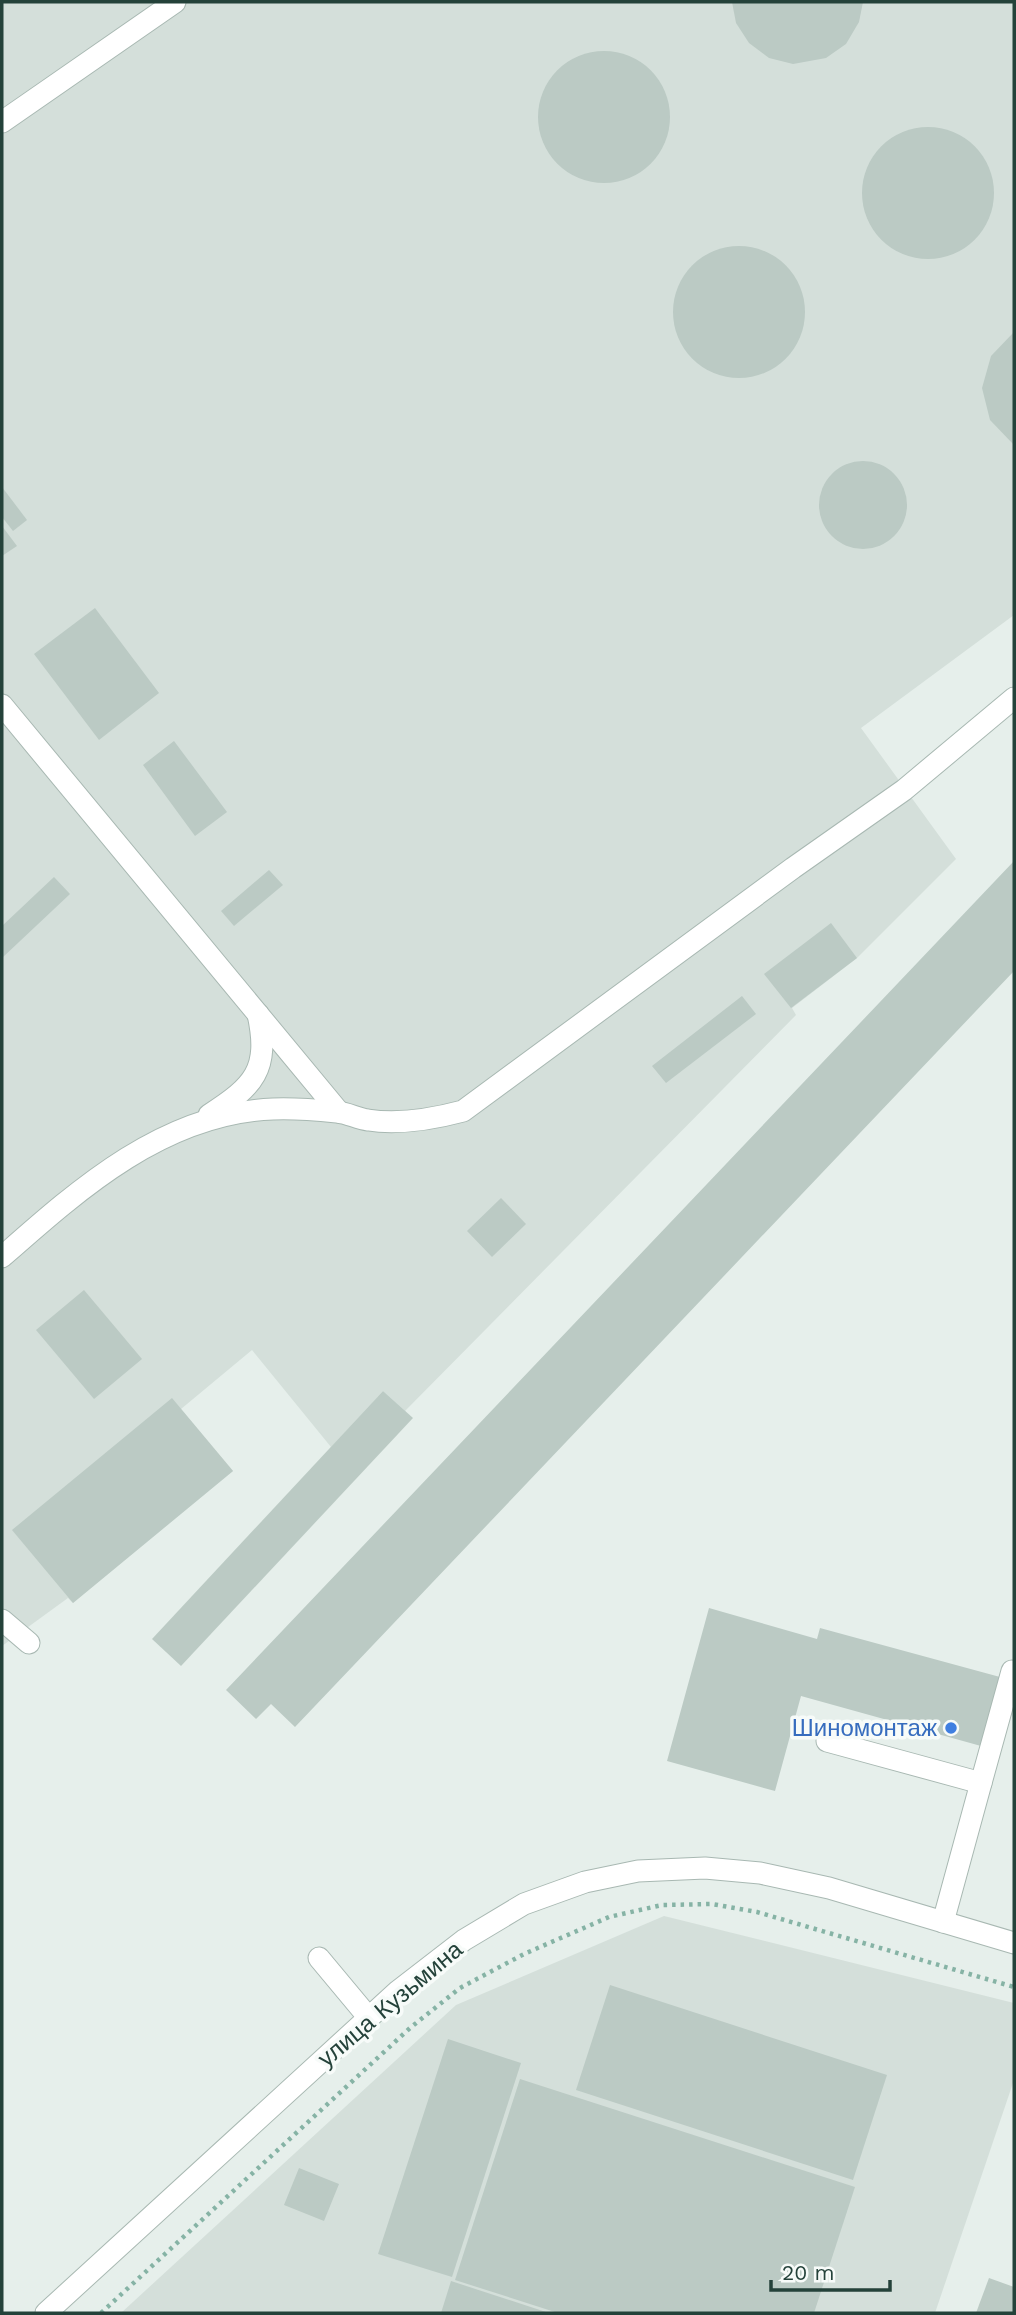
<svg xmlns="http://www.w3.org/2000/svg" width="1016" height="2315" font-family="'Work Sans',sans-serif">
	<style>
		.built { fill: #d4dfda }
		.building { fill: #bbcac4 }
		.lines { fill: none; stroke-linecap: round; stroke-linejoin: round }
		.minor-casing { stroke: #a8b8b2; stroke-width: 23 }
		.path { stroke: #86b3a5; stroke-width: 4.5; stroke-dasharray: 3.5 5; stroke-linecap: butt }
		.minor { stroke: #fff; stroke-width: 21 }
		.shop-dot { fill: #3f7fe0; stroke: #f7fbf9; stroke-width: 2.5 }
		.labels { text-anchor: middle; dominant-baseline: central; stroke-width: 7; stroke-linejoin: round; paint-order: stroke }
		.shop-label { font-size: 24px; fill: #366cbe; stroke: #f7fbf9; text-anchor: end }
		.street-label { font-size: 24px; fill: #24423a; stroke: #f7fbf9 }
	</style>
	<rect width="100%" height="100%" fill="#e6efeb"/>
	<!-- built -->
	<g class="built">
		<path d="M2 2H1014V615L861 728 956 859 857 958 792 1008 796 1015 405 1411 383 1391 331 1447 252 1350 181 1409 233 1471 73 1603 68 1598 2 1646Z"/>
		<path d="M664 1916 1014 2003V2080L935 2313H121L456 2005Z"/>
	</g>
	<!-- building -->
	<g class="building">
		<path d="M732 2H863L859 22 846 44 826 58 793 64 769 58 749 43 736 23Z"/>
		<circle cx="604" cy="117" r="66"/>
		<circle cx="928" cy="193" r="66"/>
		<circle cx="739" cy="312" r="66"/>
		<path d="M1014 332V445L990 420 982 388 991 356Z"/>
		<circle cx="863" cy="505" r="44"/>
		<path d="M2 487 27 520 13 531 2 517Z"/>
		<path d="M2 526 17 546 2 556Z"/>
		<path d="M95 608 159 693 99 740 34 654Z"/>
		<path d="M174 741 227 812 195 836 143 765Z"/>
		<path d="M1014 861V971L295 1727 271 1704 256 1719 226 1690Z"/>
		<path d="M269 870 283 885 234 926 221 911Z"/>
		<path d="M54 877 70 894 2 958V926Z"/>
		<path d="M831 923 857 958 791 1008 764 974Z"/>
		<path d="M742 996 756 1014 666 1083 652 1066Z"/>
		<path d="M501 1198 526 1224 492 1257 467 1231Z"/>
		<path d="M84 1290 142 1359 94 1399 36 1330Z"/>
		<path d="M383 1391 413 1418 181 1666 152 1639Z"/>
		<path d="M172 1398 233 1471 73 1603 12 1530Z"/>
		<path d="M709 1608 817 1639 820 1628 1000 1677 981 1746 801 1696 775 1791 667 1761Z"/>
		<path d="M610 1985 887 2075 853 2180 576 2090Z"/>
		<path d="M448 2039 521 2063 452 2277 378 2254Z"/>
		<path d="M520 2079 855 2187 814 2313H558L455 2280Z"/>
		<path d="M299 2168 339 2184 324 2221 284 2205Z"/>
		<path d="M989 2278 1014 2287V2313H976Z"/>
		<path d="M451 2281 549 2313H441Z"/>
	</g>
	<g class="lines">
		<defs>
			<g id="minor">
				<path d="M2 122 175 2"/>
				<path d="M2 705 339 1112"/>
				<path d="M209 1115C254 1086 270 1070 258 1014"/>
				<path d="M2 1257C79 1189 164 1113 273 1109 294 1108 317 1110 337 1112 348 1113 358 1119 368 1120 400 1125 433 1119 463 1111L793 868 904 790 1014 698"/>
				<path d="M2 1620 29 1643"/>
				<path d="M827 1741 981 1783 943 1922"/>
				<path d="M981 1783 1012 1671"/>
				<path d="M319 1958 369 2018"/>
				<path d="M46 2313 398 1991 464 1940 524 1904 585 1882 638 1871 705 1868 760 1873 829 1888 1014 1943"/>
			</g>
		</defs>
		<!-- minor casing -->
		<use href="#minor" class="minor-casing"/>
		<!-- path -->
		<path class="path" d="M101 2313 410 2028 460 1988 524 1954 609 1917 662 1905 712 1904 757 1912 1014 1987"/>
		<!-- minor -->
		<use href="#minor" class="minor"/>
	</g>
	<!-- markers -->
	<circle class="shop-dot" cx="951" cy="1728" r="7"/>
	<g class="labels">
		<!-- shop labels -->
		<g class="shop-label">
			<text x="937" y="1728">Шиномонтаж</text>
		</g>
		<!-- street labels -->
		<g class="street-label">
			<text transform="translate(390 2004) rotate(-40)">улица Кузьмина</text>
		</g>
	</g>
	<!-- border -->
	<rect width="1016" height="2315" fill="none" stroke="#24423a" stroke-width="7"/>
	<!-- scale -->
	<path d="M771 2280v10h119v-10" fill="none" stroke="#24423a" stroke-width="3.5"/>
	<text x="782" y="2280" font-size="21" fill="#24423a" stroke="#f7fbf9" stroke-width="5" paint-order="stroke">20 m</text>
</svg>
